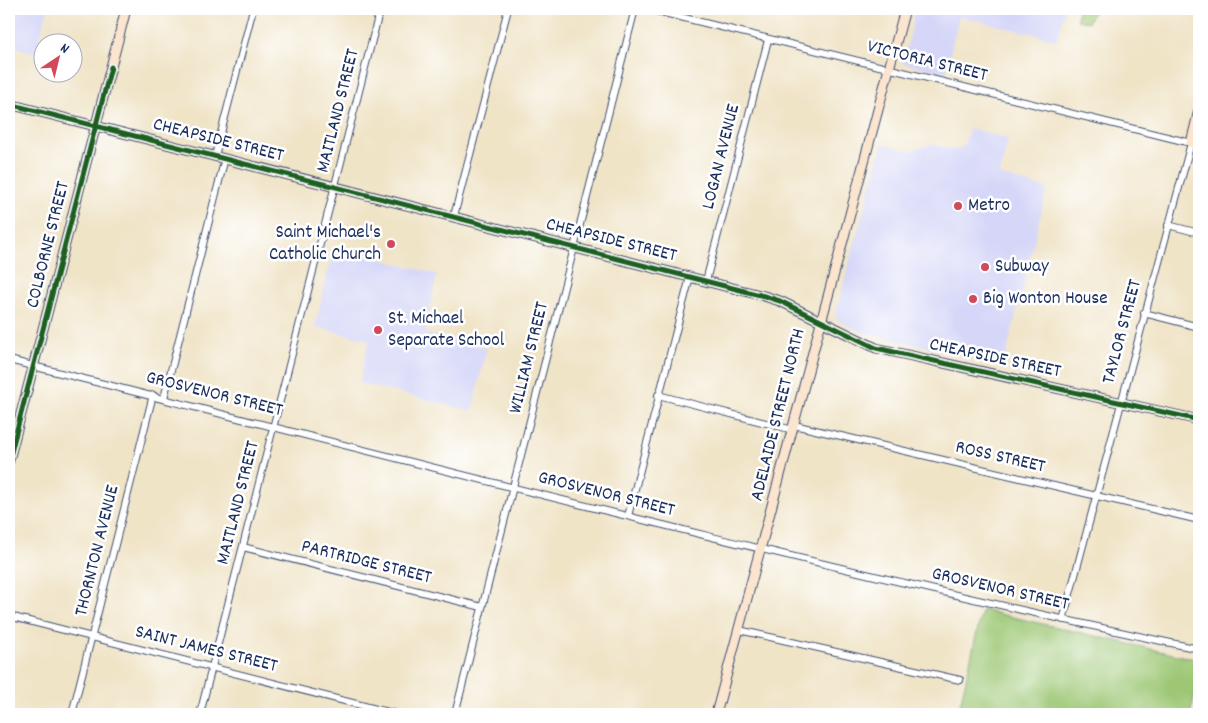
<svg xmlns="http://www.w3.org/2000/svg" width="1208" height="723" font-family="Dekko,sans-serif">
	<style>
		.built { fill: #d6d7f8 }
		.green { fill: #9dc774; stroke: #5c7b69 }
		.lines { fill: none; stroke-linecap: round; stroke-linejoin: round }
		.street-casing { stroke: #3b4a6e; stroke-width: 8 }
		.secondary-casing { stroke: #3b4a6e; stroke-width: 11 }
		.street { stroke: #fff; stroke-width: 6 }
		.secondary { stroke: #fbe5cf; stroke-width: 9 }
		.cycleway-casing { stroke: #fff; stroke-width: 8 }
		.cycleway { stroke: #1b5e20; stroke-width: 5 }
		.poi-dot { fill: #d1495b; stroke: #fff; stroke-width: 2 }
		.labels { text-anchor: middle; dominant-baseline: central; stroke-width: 5; stroke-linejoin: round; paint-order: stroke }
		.street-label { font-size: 19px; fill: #1b2f5e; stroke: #fff }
		.poi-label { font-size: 19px; fill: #1b2f5e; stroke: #fff; text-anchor: start }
	</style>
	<rect width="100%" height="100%" fill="#fff"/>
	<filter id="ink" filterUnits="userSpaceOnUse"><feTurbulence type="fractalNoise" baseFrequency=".02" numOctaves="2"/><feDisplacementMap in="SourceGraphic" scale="10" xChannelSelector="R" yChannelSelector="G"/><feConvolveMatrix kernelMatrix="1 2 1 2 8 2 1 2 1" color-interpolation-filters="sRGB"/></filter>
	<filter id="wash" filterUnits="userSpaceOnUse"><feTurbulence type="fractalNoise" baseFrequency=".0096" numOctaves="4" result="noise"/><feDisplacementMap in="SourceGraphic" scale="20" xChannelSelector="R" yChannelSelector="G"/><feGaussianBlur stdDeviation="1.12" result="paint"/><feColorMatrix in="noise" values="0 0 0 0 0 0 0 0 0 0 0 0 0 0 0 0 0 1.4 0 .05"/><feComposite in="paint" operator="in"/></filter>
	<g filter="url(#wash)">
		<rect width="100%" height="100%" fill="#f0e4c7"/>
		<!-- built -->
		<g class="built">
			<path d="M9 9H48L35 53 9 45Z"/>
			<path d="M914 9H1065L1057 40 959 16 946 73 902 63 911 32Z"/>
			<path d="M969 128 1008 139 1000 175 1047 189 1004 364 864 333 839 321 835 315 882 144 910 151 932 144 957 150 964 145Z"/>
			<path d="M334 247 437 274 425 333 487 348 472 411 359 383 369 340 315 327Z"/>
		</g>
		<!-- green -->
		<g class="green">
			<path d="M1078 9 1094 11 1088 22 1077 20Z"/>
			<path d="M982 610 1199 660V678L1190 714H958Z"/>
		</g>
	</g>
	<g filter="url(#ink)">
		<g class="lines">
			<defs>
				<g id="street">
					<path d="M648 9 1191 143 1063 620"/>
					<path d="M215 156 253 9"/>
					<path d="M454 216 508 9"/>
					<path d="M1168 225 1199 233"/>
					<path d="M706 281 768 40"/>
					<path d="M1144 313 1199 327"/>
					<path d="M9 360C405 460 800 564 1199 649"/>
					<path d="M658 395 793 430"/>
					<path d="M164 398 225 158"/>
					<path d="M794 425 1199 520"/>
					<path d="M628 516 690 277"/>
					<path d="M243 547 482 607"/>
					<path d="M9 616 396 714"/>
					<path d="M739 630 960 680"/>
					<path d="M72 714 153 395"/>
					<path d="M200 714 380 9"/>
					<path d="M455 714 635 9"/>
				</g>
				<g id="secondary">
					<path d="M9 104 764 296 780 301 876 348 1199 420"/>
					<path d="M1199 110 1191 143 1199 145"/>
					<path d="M9 460 126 9"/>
					<path d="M716 714 905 9"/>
				</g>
			</defs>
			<!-- street casing -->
			<use href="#street" class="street-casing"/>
			<!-- secondary casing -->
			<use href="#secondary" class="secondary-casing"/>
			<!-- street -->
			<use href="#street" class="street"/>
			<!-- secondary -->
			<use href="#secondary" class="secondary"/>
			<defs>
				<g id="cycleway">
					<path d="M9 104 764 296 780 301 876 348 1199 420"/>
					<path d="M9 460 111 67"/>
				</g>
			</defs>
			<!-- cycleway casing -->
			<use href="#cycleway" class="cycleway-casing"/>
			<!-- cycleway -->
			<use href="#cycleway" class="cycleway"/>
		</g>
	</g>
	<!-- markers -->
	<g class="poi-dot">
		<circle cx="958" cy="206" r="5"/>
		<circle cx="391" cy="244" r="5"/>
		<circle cx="985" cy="267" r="5"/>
		<circle cx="973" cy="299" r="5"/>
		<circle cx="378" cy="330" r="5"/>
	</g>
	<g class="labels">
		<!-- street labels -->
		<g class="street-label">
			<text transform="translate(927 62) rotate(14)">VICTORIA STREET</text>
			<text transform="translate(339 111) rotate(-76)">MAITLAND STREET</text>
			<text transform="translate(218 141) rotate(14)">CHEAPSIDE STREET</text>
			<text transform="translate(722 157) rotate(-76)">LOGAN AVENUE</text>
			<text transform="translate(611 241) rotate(14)">CHEAPSIDE STREET</text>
			<text transform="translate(49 245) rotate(-76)">COLBORNE STREET</text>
			<text transform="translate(1123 332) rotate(-75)">TAYLOR STREET</text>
			<text transform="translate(530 358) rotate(-76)">WILLIAM STREET</text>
			<text transform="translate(995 359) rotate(12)">CHEAPSIDE STREET</text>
			<text transform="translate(214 395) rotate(14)">GROSVENOR STREET</text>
			<text transform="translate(779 415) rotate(-76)">ADELAIDE STREET NORTH</text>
			<text transform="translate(1000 458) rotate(13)">ROSS STREET</text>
			<text transform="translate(606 495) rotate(14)">GROSVENOR STREET</text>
			<text transform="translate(239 503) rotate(-76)">MAITLAND STREET</text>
			<text transform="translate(98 551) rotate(-76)">THORNTON AVENUE</text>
			<text transform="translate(366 563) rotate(14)">PARTRIDGE STREET</text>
			<text transform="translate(1000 590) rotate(13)">GROSVENOR STREET</text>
			<text transform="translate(206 650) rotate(14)">SAINT JAMES STREET</text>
		</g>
		<!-- poi labels -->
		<g class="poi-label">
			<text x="968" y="206">Metro</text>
			<text x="381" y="233" text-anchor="end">Saint Michael's<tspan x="381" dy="22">Catholic Church</tspan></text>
			<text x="995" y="267">Subway</text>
			<text x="983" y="299">Big Wonton House</text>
			<text x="388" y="319">St. Michael<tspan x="388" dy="22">Separate School</tspan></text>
		</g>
	</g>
	<!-- margin -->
	<rect width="1208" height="723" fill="none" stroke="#fff" stroke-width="30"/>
	<!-- north arrow -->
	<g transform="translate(58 58) rotate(35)"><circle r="24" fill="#ffffff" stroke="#a4acbf"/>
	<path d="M0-4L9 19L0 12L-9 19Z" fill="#d1495b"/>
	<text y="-8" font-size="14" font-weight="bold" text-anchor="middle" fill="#1b2f5e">N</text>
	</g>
</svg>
